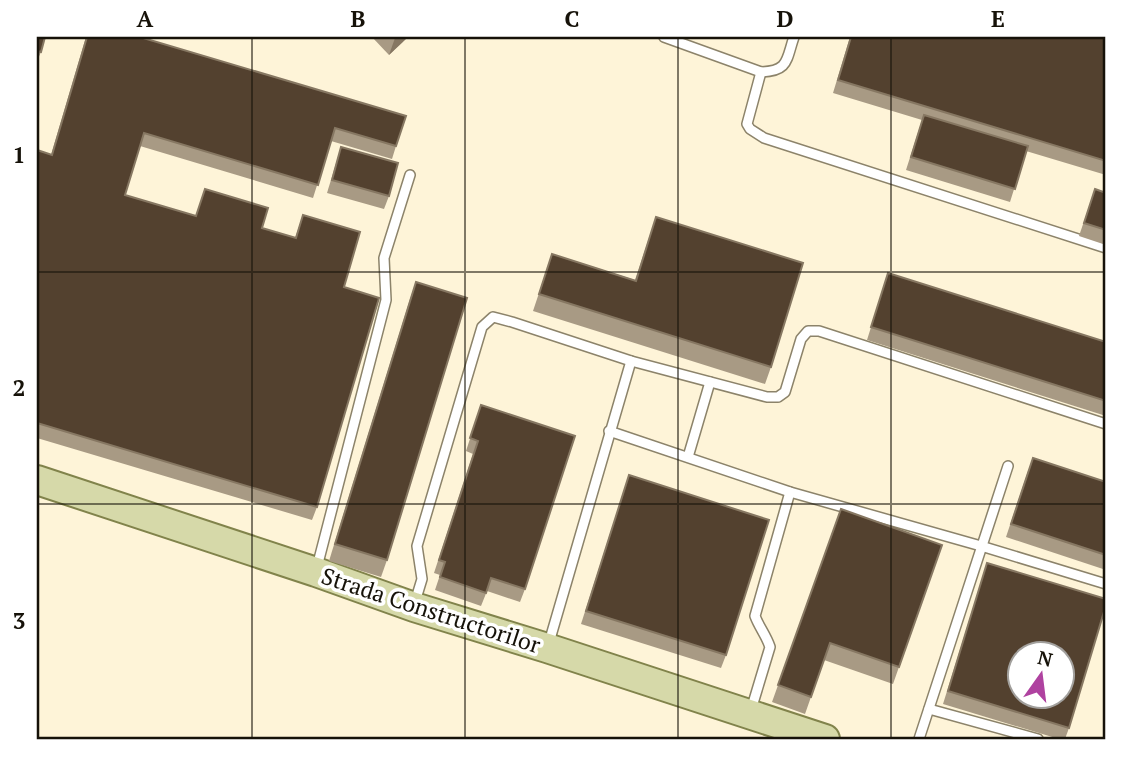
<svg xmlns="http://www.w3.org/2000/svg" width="1143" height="776" font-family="'PT Serif',serif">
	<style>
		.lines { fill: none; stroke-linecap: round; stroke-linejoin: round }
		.service-casing { stroke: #8c836a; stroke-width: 12 }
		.primary-casing { stroke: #81834b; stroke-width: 32 }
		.service { stroke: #fff; stroke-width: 9 }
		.primary { stroke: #d6d9a9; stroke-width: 28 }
		.wall { fill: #a89a84 }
		.shaded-wall { fill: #867762 }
		.building { fill: #53412f; stroke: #867762; stroke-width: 2; fill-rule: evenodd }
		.grid { fill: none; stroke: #161209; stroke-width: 2; stroke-opacity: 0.55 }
		.labels { text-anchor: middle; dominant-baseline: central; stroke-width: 7; stroke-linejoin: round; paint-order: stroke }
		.street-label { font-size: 23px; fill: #161209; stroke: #fff }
		.neatline { fill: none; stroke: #161209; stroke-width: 2.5 }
		.grid-label { font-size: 23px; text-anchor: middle; font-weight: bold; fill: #161209 }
	</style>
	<rect width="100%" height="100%" fill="#fef4d8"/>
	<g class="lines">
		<defs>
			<g id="service">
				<path d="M664 37 761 72C789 71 786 60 794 37"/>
				<path d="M761 72 747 124 750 129 764 138 1106 248"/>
				<path d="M609 431 790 492 981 546 1106 584"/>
				<path d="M688 457 710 382"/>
				<path d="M317 567 386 300 384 258 410 175"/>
				<path d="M415 602 422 579 417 546 482 327 493 317 512 322 631 361 767 397H778L785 392 801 339 808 331H819L1106 424"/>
				<path d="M548 646 631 361"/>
				<path d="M929 709 1038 739"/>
				<path d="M751 710 770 647C766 635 759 627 755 616L790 492"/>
				<path d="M919 739 1008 466"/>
			</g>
			<path id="primary" d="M37 480 316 572 414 607 547 648 825 739"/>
		</defs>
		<!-- service casing -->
		<use href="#service" class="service-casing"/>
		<!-- primary casing -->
		<use href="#primary" class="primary-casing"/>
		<!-- service -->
		<use href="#service" class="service"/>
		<!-- primary -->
		<use href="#primary" class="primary"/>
	</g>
	<!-- wall -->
	<g class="wall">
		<path d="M37 37 41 52 37 61Z"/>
		<path d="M86 37H140L396 146 392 159 331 141 313 198 140 146 125 195 196 216 205 189 262 228 295 238 303 215 344 287 317 507 312 520 37 438V150L51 155Z"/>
		<path d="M372 37H408L389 55Z"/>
		<path d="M850 37H1106V175L1026 151 1010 202 906 170 922 120 833 93Z"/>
		<path d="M341 147 389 196 384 209 327 193Z"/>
		<path d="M1095 189 1106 193V245L1079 236Z"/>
		<path d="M656 217 771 367 765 384 533 311 552 254 635 280Z"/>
		<path d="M888 273 1106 342V416L867 340Z"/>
		<path d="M416 282 387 560 381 577 329 561 410 299Z"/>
		<path d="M481 405 525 589 520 602 487 591 481 606 435 590 440 575 434 573 473 454 466 451Z"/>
		<path d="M1028 471 1106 482V570L1006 537Z"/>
		<path d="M629 475 726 655 721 668 581 624Z"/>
		<path d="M841 509 942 545 893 684 824 660 805 714 772 702Z"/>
		<path d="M987 563 1069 728 1065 739H1059L943 704Z"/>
	</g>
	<!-- shaded-wall -->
	<path class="shaded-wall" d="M396 37H408L389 55 395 38Z"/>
	<!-- building -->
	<g class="building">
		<path d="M37 37H45L41 52 37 51Z"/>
		<path d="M87 37H140L406 116 396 146 335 128 318 185 144 133 125 195 196 216 205 189 268 208 262 228 296 238 303 215 360 232 344 287 379 298 317 507 37 423V150L52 155Z"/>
		<path d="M851 37H1106V161L838 80Z"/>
		<path d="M924 115 1028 146 1015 189 911 157Z"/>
		<path d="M341 147 398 163 389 196 332 180Z"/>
		<path d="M1095 189 1106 193V230L1084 223Z"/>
		<path d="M656 217 803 263 771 367 539 294 552 254 636 281Z"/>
		<path d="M888 273 1106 342V401L871 327Z"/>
		<path d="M416 282 467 298 387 560 335 544Z"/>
		<path d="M481 405 575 436 525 589 491 578 486 593 440 577 445 562 439 560 478 441 470 438Z"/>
		<path d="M1033 458 1106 482V555L1011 524Z"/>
		<path d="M629 475 769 520 726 655 586 611Z"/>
		<path d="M841 509 942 545 899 667 830 643 811 697 778 685Z"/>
		<path d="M987 563 1106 599V605L1069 728 948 691ZM1020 654H1062V696H1020Z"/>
	</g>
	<!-- grid -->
	<path class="grid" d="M252 37V739M465 37V739M678 37V739M891 37V739M37 272H1106M37 504H1106"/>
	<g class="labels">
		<!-- street labels -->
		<g class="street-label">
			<text transform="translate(431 610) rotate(18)">Strada Constructorilor</text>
		</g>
	</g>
	<!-- border -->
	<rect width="1143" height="776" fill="none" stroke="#ffffff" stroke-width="77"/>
	<!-- north arrow -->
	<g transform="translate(1041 675) rotate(14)"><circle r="33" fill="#ffffff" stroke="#a2a09d" stroke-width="2"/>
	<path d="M0-5L12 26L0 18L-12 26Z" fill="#af42a0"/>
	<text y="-10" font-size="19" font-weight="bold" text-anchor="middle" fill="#161209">N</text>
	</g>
	<rect x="38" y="38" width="1066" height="700" class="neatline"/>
	<g class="grid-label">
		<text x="145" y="27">A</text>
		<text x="358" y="27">B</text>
		<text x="572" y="27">C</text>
		<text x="785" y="27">D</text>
		<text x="998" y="27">E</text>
		<text x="19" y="163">1</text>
		<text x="19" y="396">2</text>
		<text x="19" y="629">3</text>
	</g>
</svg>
